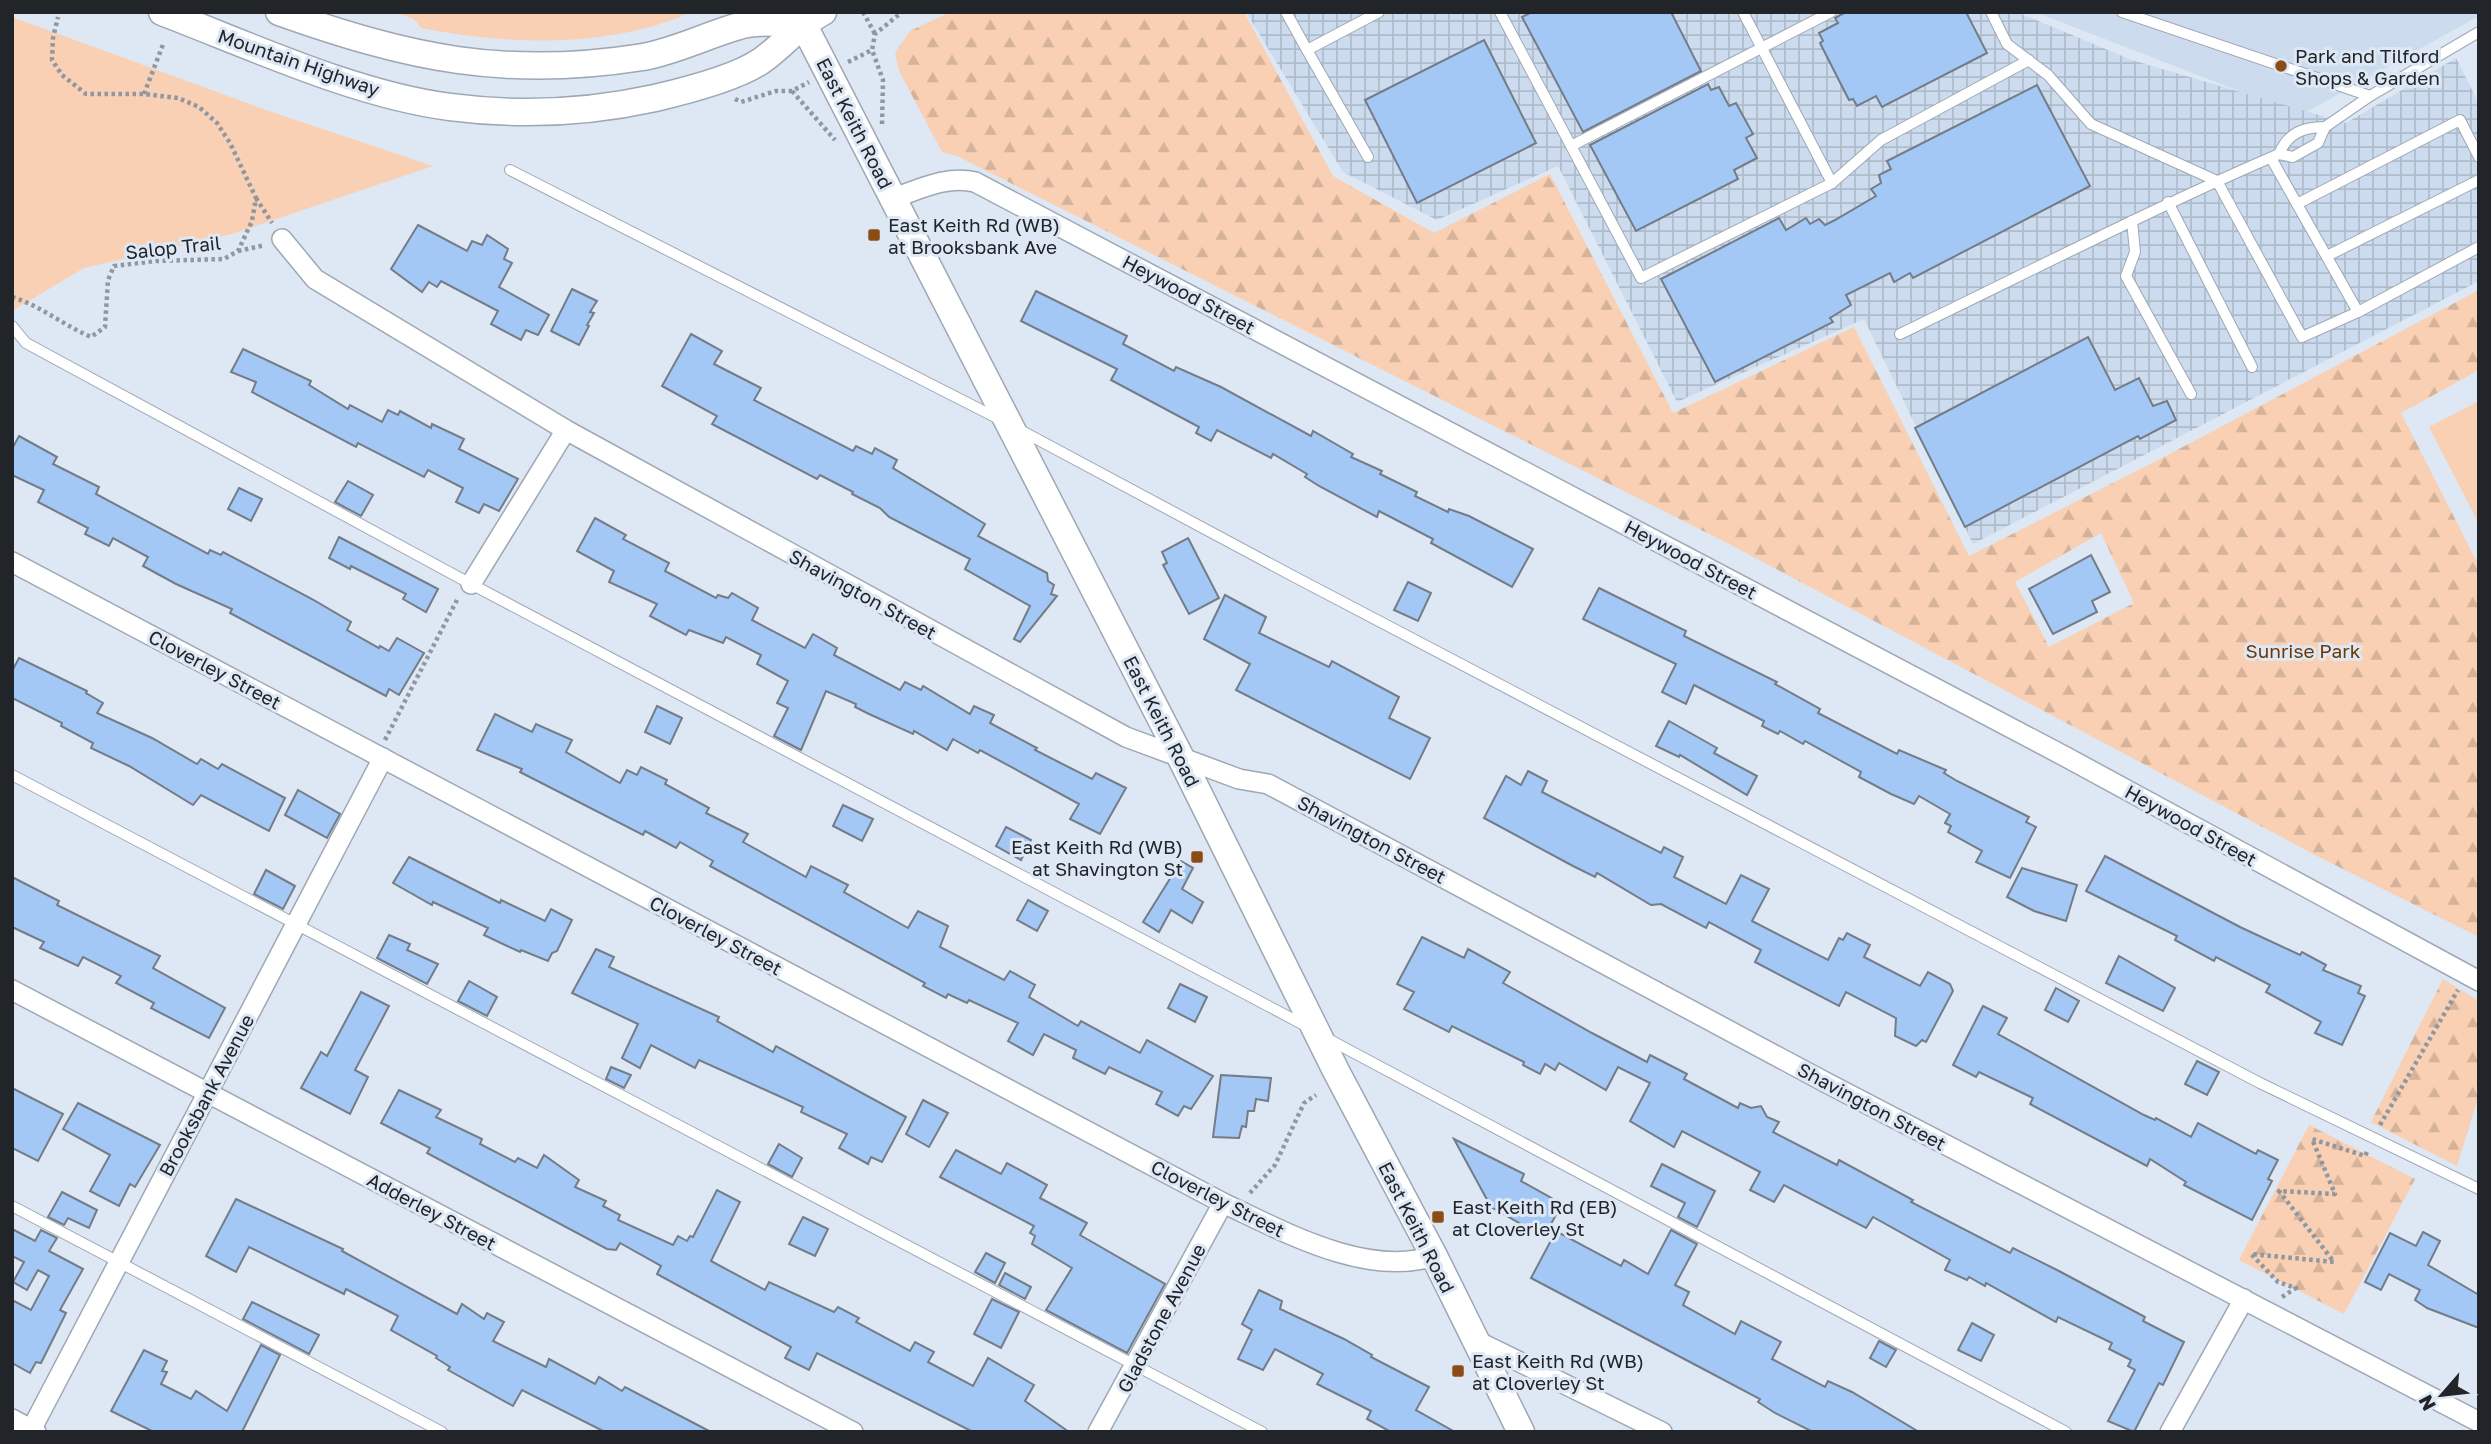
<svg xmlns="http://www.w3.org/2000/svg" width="2491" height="1444" font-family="'Golos Text',sans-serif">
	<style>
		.built { fill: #ccdbee }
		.industrial { fill: url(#industrial-grid) }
		.green { fill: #f9d0b3 }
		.forest { fill: url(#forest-firs); fill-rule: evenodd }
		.building { fill: #a3c8f5; stroke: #737c87; stroke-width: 2 }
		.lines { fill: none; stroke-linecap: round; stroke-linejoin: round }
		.lane-casing { stroke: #9ea8b4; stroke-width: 12 }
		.street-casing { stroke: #9ea8b4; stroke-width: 22 }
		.secondary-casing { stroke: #9ea8b4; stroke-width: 29 }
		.path { stroke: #8f97a0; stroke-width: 4.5; stroke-dasharray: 3.5 3.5; stroke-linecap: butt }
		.lane { stroke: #fff; stroke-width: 10 }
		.street { stroke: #fff; stroke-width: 19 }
		.secondary { stroke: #fff; stroke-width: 26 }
		.poi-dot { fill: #8c4c15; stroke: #dde8f4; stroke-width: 2.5 }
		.labels { text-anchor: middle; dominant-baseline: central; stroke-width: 6; stroke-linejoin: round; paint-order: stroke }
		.poi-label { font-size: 19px; fill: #212429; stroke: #dde8f4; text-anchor: start }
		.street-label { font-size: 19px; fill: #212429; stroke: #dde8f4 }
		.park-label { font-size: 19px; fill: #6f3700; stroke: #dde8f4 }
	</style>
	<defs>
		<pattern id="industrial-grid" width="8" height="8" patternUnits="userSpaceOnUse" patternTransform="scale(1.75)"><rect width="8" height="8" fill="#ccdbee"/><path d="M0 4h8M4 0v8" fill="none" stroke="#afbccc"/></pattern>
		<pattern id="forest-firs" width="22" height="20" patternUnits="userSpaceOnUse" patternTransform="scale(1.75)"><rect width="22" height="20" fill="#f9d0b3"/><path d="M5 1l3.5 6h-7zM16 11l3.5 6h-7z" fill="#d5b29a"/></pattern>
	</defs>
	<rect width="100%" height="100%" fill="#dde8f4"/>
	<!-- built -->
	<path class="built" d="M2035 12H2479V16L2301 115Z"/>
	<!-- industrial -->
	<path class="industrial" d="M1246 12H2017L2132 60 2346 123 2456 58 2479 104V281L1973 544 1864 319 1677 402 1558 166 1437 220 1343 172Z"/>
	<!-- green -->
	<g class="green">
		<path d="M394 12H692C607 49 509 45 421 28L414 19Z"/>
		<path d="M12 17 266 110 433 166 232 234 84 268 12 311Z"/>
		<path d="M2479 401V524L2429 427Z"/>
	</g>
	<!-- forest -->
	<g class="forest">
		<path d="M950 12H1244L1333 176 1434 233 1550 174 1673 413 1854 327 1969 556 2162 458 2479 290V370L2401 413 2479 566V937L2317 856 1729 544 957 156 942 152 899 71 895 53 910 31ZM2101 533 2134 603 2049 647 2015 582Z"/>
		<path d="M2443 979 2479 1001V1095L2457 1166 2371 1122Z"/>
		<path d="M2309 1125 2415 1179 2344 1314 2239 1260Z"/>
	</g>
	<!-- building -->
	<g class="building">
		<path d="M1532 12H1671L1701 71 1583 132 1522 17Z"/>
		<path d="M1846 12H1966L1987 53 1882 107 1876 96 1857 106 1853 99 1849 100 1820 43 1823 41 1819 33 1838 23 1835 18Z"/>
		<path d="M1484 40 1536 143 1417 203 1365 100Z"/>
		<path d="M1708 84 1711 90 1719 87 1729 106 1736 103 1753 134 1746 138 1757 158 1734 170 1738 179 1636 231 1590 145Z"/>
		<path d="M2037 85 2090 186 1913 278 1910 273 1894 282 1890 273 1846 295 1851 305 1830 318 1833 322 1715 382 1661 279 1779 218 1786 230 1806 218 1810 224 1819 219 1825 225 1835 220 1876 196 1871 189 1881 183 1879 175 1891 169 1887 161Z"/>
		<path d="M418 225 467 251 472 241 482 245 487 235 508 249 504 259 512 263 499 287 549 315 538 335 526 330 521 340 491 324 498 311 441 281 437 287 429 282 422 292 391 269Z"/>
		<path d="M572 289 597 301 590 312 594 313 587 325 589 326 579 345 551 331Z"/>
		<path d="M1036 291 1127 336 1123 344 1174 371 1176 367 1221 387 1311 436 1313 431 1353 454 1351 457 1382 471 1380 474 1417 492 1415 496 1448 512 1449 509 1469 516 1533 549 1512 587 1431 543 1433 539 1379 511 1377 517 1319 486 1305 477 1307 474 1273 454 1271 458 1217 430 1211 441 1196 433 1199 427 1111 380 1117 369 1021 321Z"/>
		<path d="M691 334 722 351 714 364 761 388 754 400 853 451 856 446 872 454 875 448 897 460 893 468 985 524 978 536 1047 573 1048 581 1054 585 1051 594 1057 596 1020 642 1014 639 1030 606 965 569 970 559 889 517 880 508 852 494 853 492 820 475 817 479 712 424 717 416 662 386Z"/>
		<path d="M2088 337 2115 390 2139 378 2153 406 2167 401 2176 420 2140 439 2138 436 1965 527 1915 428Z"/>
		<path d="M243 349 311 381 309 385 348 409 350 405 382 422 388 410 398 415 400 411 431 428 432 424 464 439 459 449 518 479 499 511 484 504 479 513 456 502 463 488 428 470 424 477 358 443 356 447 252 392 256 382 231 372Z"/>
		<path d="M19 436 57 457 53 464 99 487 96 494 208 554 210 550 221 555 223 552 312 599 351 622 347 630 379 648 380 646 389 651 397 638 424 653 399 695 389 689 386 696 230 613 232 609 176 584 143 566 148 557 113 538 109 546 85 534 88 528 38 502 44 490 12 475V449Z"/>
		<path d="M348 481 373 495 361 516 335 502Z"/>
		<path d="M239 488 262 499 251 521 228 509Z"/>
		<path d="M595 518 626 535 623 539 669 563 665 571 716 598 718 595 728 598 732 593 758 608 752 620 805 648 813 634 837 648 834 655 900 690 905 682 921 690 923 686 970 714 974 706 994 715 990 723 1037 748 1035 750 1092 779 1096 773 1126 788 1100 834 1070 819 1079 804 980 750 978 753 953 739 947 750 914 731 913 734 869 714 855 707 856 704 826 691 801 750 774 736 788 708 777 703 788 681 757 664 761 655 726 637 723 643 689 630 686 635 650 616 657 604 609 582 614 571 577 551Z"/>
		<path d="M339 537 438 589 426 612 403 599 406 594 351 566 350 569 329 558Z"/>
		<path d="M1188 538 1219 598 1189 614 1163 565 1167 563 1162 552Z"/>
		<path d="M2091 555 2110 592 2092 601 2097 612 2053 634 2029 589Z"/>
		<path d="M1408 582 1431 593 1418 621 1394 610Z"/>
		<path d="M1599 588 1686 631 1684 636 1777 682 1775 684 1820 709 1818 713 1897 754 1899 750 1946 770 1944 773 1957 781 2029 817 2026 822 2036 827 2010 878 1976 862 1982 851 1948 832 1951 826 1945 823 1950 814 1919 796 1914 804 1891 794 1859 777 1861 772 1805 741 1803 744 1780 731 1778 734 1762 726 1764 721 1694 685 1686 704 1662 692 1676 664 1583 619Z"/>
		<path d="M1225 595 1266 617 1259 633 1329 667 1332 661 1399 697 1389 718 1430 738 1410 779 1236 690 1250 664 1204 639Z"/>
		<path d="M19 658 87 691 86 693 103 703 97 713 152 738 197 764 201 759 218 769 222 764 285 798 269 831 201 795 193 805 129 766 91 748 93 743 61 726 62 723 12 698V671Z"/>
		<path d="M657 706 682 718 670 744 645 732Z"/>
		<path d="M495 714 532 732 536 724 572 740 566 752 620 783 627 770 637 775 641 767 667 780 665 784 709 808 706 813 748 834 743 842 806 877 811 866 848 885 844 892 908 928 918 911 948 926 940 947 1004 980 1010 971 1035 985 1029 997 1078 1026 1081 1021 1140 1053 1147 1040 1213 1076 1191 1109 1184 1106 1178 1116 1156 1104 1162 1092 1109 1067 1105 1074 1073 1058 1076 1050 1044 1034 1033 1055 1008 1041 1018 1023 969 1000 967 1003 948 994 946 998 923 986 925 983 710 866 713 861 680 842 676 848 645 831 643 835 520 772 522 769 477 750Z"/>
		<path d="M1669 721 1717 748 1714 753 1757 776 1747 795 1680 755 1679 757 1656 746Z"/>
		<path d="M1528 771 1547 781 1542 792 1661 853 1664 847 1683 857 1674 877 1726 904 1741 875 1769 889 1752 921 1828 960 1839 938 1843 940 1847 933 1870 945 1864 957 1920 986 1928 972 1950 984 1953 991 1926 1042 1922 1040 1916 1046 1895 1036 1896 1018 1846 992 1839 1006 1755 962 1761 950 1709 922 1706 928 1661 904 1651 905 1597 873 1595 877 1573 866 1484 818 1506 776 1521 785Z"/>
		<path d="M298 790 340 814 327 838 285 815Z"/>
		<path d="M843 805 873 819 862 841 833 826Z"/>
		<path d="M1006 827 1031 840 1021 860 996 846Z"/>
		<path d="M2105 856 2240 927 2300 955 2302 952 2326 965 2323 970 2361 986 2358 993 2365 996 2342 1045 2315 1033 2321 1022 2266 992 2270 985 2216 957 2214 961 2175 940 2177 936 2086 891Z"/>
		<path d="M409 857 500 903 501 900 545 921 551 909 572 920 557 951 552 953 548 961 521 950 520 952 484 935 488 928 433 902 432 905 393 883Z"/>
		<path d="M1181 861 1193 868 1182 889 1203 902 1192 923 1171 910 1159 932 1143 922Z"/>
		<path d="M2022 868 2077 885 2066 921 2034 911 2007 897Z"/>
		<path d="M266 870 295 886 283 909 254 894Z"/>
		<path d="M12 877 59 901 57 905 160 956 153 968 225 1008 209 1038 151 1008 154 1003 116 983 121 976 83 957 78 966 40 948 44 942 12 927Z"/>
		<path d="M1028 900 1048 911 1037 931 1017 920Z"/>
		<path d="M389 935 410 944 407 950 438 964 427 984 377 958Z"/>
		<path d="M1422 937 1464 958 1468 949 1510 972 1503 983 1592 1033 1647 1062 1650 1055 1687 1074 1684 1079 1738 1108 1740 1103 1751 1108 1761 1106 1767 1117 1779 1122 1773 1132 1837 1165 1839 1160 1913 1200 1911 1202 2010 1253 2013 1248 2059 1271 2145 1317 2143 1321 2184 1342 2163 1385 2159 1383 2134 1432 2108 1421 2135 1370 2128 1366 2131 1360 2109 1349 2112 1343 2058 1317 2056 1322 1986 1283 1985 1286 1969 1277 1967 1280 1945 1270 1950 1260 1873 1217 1866 1228 1784 1185 1774 1202 1750 1190 1760 1172 1682 1131 1674 1147 1630 1121 1650 1083 1618 1067 1606 1090 1559 1063 1555 1070 1545 1064 1540 1074 1523 1065 1524 1062 1452 1026 1449 1032 1404 1009 1414 992 1397 984Z"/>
		<path d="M596 949 614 957 609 967 719 1017 717 1021 773 1052 776 1046 906 1117 882 1162 871 1157 868 1164 839 1148 847 1134 801 1112 803 1107 699 1060 695 1068 651 1045 640 1068 622 1058 638 1024 572 993Z"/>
		<path d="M2119 956 2175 988 2163 1011 2106 983Z"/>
		<path d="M469 981 497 997 487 1016 458 1001Z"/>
		<path d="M1180 984 1207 997 1195 1022 1168 1008Z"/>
		<path d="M2056 988 2079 1001 2068 1022 2045 1010Z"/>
		<path d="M361 992 389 1006 355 1070 368 1077 350 1114 301 1088 321 1052 327 1056Z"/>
		<path d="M1983 1006 2007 1018 1998 1034 2144 1115 2155 1120 2156 1118 2191 1137 2198 1123 2256 1154 2258 1150 2278 1160 2268 1179 2272 1181 2252 1220 2184 1185 2186 1182 2150 1159 2147 1166 2030 1104 2033 1098 1979 1072 1976 1077 1953 1065Z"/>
		<path d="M2197 1061 2219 1072 2207 1095 2185 1084Z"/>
		<path d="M611 1067 631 1075 624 1088 606 1079Z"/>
		<path d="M1221 1075 1271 1078 1268 1101 1256 1099 1254 1111H1248L1246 1127 1242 1126 1239 1138 1213 1137Z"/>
		<path d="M12 1088 63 1114 38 1161 12 1148Z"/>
		<path d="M399 1090 441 1110 436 1117 482 1139 480 1144 515 1162 518 1158 537 1168 544 1155 579 1180 575 1187 606 1201 603 1206 620 1215 618 1220 673 1245 678 1236 687 1241 690 1236 693 1237 717 1190 740 1202 711 1261 765 1290 769 1282 834 1312 838 1307 859 1318 856 1322 910 1351 915 1342 934 1352 928 1362 973 1386 988 1358 1034 1385 1025 1401 1069 1432H973L817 1353 809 1370 785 1358 791 1347 657 1274 661 1266 620 1243 616 1250 607 1249 427 1153 430 1148 381 1123Z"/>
		<path d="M923 1100 948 1113 929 1147 906 1134Z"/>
		<path d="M78 1103 160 1145 135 1187 130 1184 119 1206 90 1191 110 1155 63 1129Z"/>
		<path d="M1454 1139 1524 1174 1521 1181 1562 1204 1544 1237 1491 1207Z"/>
		<path d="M779 1144 802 1158 792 1177 768 1164Z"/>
		<path d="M956 1150 1001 1174 1007 1163 1047 1185 1040 1198 1087 1223 1080 1235 1165 1284 1127 1353 1046 1310 1072 1268 1032 1244 1035 1236 1030 1233 1034 1226 940 1177Z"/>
		<path d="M1662 1164 1715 1191 1697 1227 1678 1217 1685 1203 1651 1186Z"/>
		<path d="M62 1192 97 1210 89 1228 68 1218 64 1225 48 1217Z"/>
		<path d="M236 1199 343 1249 342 1251 457 1314 462 1304 484 1319 487 1313 504 1322 493 1341 546 1367 549 1359 595 1384 599 1377 622 1391 625 1387 711 1432H605L522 1390 513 1406 448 1370 450 1367 436 1358 437 1356 391 1330 398 1316 346 1289 344 1294 249 1247 236 1272 206 1256Z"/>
		<path d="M803 1217 828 1229 815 1256 789 1244Z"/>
		<path d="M12 1229 35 1241 41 1230 57 1238 49 1251 83 1269 60 1310 66 1313 41 1363 36 1362 30 1373 12 1363V1300L31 1310 49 1276 38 1270 27 1290 13 1282 24 1262 12 1256Z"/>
		<path d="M1671 1230 1697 1244 1675 1285 1689 1292 1683 1305 1735 1334 1741 1321 1781 1342 1772 1359 1825 1387 1828 1381 1852 1392 1919 1432H1813L1775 1413 1758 1402 1760 1399 1707 1371 1531 1278 1556 1231 1621 1266 1624 1260 1648 1274Z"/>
		<path d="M2423 1232 2440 1241 2428 1265 2479 1295V1328L2427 1308 2415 1300 2420 1290 2389 1274 2381 1290 2365 1282 2390 1233 2416 1246Z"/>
		<path d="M986 1253 1005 1263 995 1283 975 1272Z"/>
		<path d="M1005 1273 1031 1287 1025 1299 999 1285Z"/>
		<path d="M1259 1290 1282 1301 1280 1309 1344 1339 1372 1355 1371 1357 1429 1387 1416 1410 1455 1432H1391L1367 1419 1371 1411 1317 1384 1323 1374 1275 1349 1263 1370 1238 1359 1252 1330 1242 1324Z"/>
		<path d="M992 1299 1019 1312 1001 1348 974 1334Z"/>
		<path d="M252 1302 319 1335 309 1354 243 1319Z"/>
		<path d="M1972 1323 1994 1335 1981 1361 1958 1350Z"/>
		<path d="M1879 1341 1896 1350 1886 1367 1870 1358Z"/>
		<path d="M261 1345 280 1355 242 1432H154L111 1411 144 1350 167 1361 162 1371 167 1372 161 1384 191 1399 196 1391 227 1411Z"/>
	</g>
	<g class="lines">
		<defs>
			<g id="lane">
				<path d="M1286 12 1307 50 1379 12"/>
				<path d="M1500 12 1641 278 1832 183 1881 140 2029 60"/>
				<path d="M1743 12 1832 183"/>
				<path d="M1991 12 2007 44 2048 75 2091 124 2217 181 2302 337 2358 312"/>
				<path d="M2122 12 2370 96 2479 32"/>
				<path d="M1307 50 1368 157"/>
				<path d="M2325 127C2303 127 2288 133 2279 154L2293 157 2318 143 2325 127 2370 96"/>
				<path d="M1571 146 1831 12"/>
				<path d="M2271 158 2358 312 2479 247"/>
				<path d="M510 170 1001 420"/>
				<path d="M2168 202 2252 367"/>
				<path d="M2297 204 2460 120 2479 157"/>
				<path d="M2132 221 2135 252 2126 276 2191 394"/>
				<path d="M2327 256 2479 180"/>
				<path d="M12 326 26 343 471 584 1306 1026"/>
				<path d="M1900 334C2027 273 2151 209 2279 154"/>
				<path d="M1020 430 1291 575 2260 1083 2479 1189"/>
				<path d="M12 775 1262 1432"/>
				<path d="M1328 1039 2066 1432"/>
				<path d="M12 1206 442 1432"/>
			</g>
			<g id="street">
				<path d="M894 198C920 189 948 175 975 182L2066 757 2479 981"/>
				<path d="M282 239 315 279 566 430 1126 737 1239 779 1268 784 1825 1082 2479 1422"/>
				<path d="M12 562 1223 1203C1283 1231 1366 1278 1434 1256"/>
				<path d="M471 584 566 430"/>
				<path d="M12 990 853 1432"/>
				<path d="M1475 1340 1662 1432"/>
				<path d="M12 1419 36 1432"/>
				<path d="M30 1432 383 758"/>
				<path d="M1098 1432 1223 1203"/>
				<path d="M2170 1432 2244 1299"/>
			</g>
			<g id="secondary">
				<path d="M162 12C251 46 356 95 450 107 519 116 587 113 655 98 685 91 736 78 761 61 783 46 798 25 823 12"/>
				<path d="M279 12C409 58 504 79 643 57 676 51 707 35 739 26 758 20 783 23 802 23"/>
				<path d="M797 12 1181 758 1336 1071 1434 1256 1521 1432"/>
			</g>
		</defs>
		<!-- lane casing -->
		<use href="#lane" class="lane-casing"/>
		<!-- street casing -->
		<use href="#street" class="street-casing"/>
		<!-- secondary casing -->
		<use href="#secondary" class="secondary-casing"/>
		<!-- path -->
		<g class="path">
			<path d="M863 12 875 34"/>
			<path d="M848 62 872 50"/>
			<path d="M792 91 835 140"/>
			<path d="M144 94 164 42"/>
			<path d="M735 99 741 102 776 91H792L809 82"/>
			<path d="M882 124 883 80 872 50 875 34 902 12"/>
			<path d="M256 198 272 223"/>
			<path d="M238 251 265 245"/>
			<path d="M12 297C41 306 63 325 91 337L105 327 108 280 114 266 156 261 224 259 238 251 252 221 256 198 230 143 217 123 199 107 178 98 144 94H86L62 75 52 60 53 38 58 17"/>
			<path d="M385 740 458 598"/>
			<path d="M2380 1125 2458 990"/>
			<path d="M1250 1193 1275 1165 1304 1103 1316 1095"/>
			<path d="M2282 1297 2296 1288 2278 1282 2251 1254 2334 1262 2279 1191 2335 1194 2312 1139 2365 1156 2367 1152"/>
		</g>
		<!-- lane -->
		<use href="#lane" class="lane"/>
		<!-- street -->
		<use href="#street" class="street"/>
		<!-- secondary -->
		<use href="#secondary" class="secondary"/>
	</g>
	<!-- markers -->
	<g class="poi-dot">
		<circle cx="2281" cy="66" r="7"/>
		<rect x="867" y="228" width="14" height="14" rx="3.5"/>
		<rect x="1190" y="850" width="14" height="14" rx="3.5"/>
		<rect x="1431" y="1210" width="14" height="14" rx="3.5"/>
		<rect x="1451" y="1364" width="14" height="14" rx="3.5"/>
	</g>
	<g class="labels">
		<!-- poi labels -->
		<g class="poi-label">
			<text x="2295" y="55">Park and Tilford<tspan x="2295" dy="22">Shops &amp; Garden</tspan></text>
			<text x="888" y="224">East Keith Rd (WB)<tspan x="888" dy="22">at Brooksbank Ave</tspan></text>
			<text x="1183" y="846" text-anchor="end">East Keith Rd (WB)<tspan x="1183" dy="22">at Shavington St</tspan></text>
			<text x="1452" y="1206">East Keith Rd (EB)<tspan x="1452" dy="22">at Cloverley St</tspan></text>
			<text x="1472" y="1360">East Keith Rd (WB)<tspan x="1472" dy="22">at Cloverley St</tspan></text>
		</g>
		<!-- street labels -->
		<g class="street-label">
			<text transform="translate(299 62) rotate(19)">Mountain Highway</text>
			<text transform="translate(855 123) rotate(63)">East Keith Road</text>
			<text transform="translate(173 247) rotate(-6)">Salop Trail</text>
			<text transform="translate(1189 294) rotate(28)">Heywood Street</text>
			<text transform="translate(1691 559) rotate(28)">Heywood Street</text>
			<text transform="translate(863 594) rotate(29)">Shavington Street</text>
			<text transform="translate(215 669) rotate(28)">Cloverley Street</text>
			<text transform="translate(1162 721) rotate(63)">East Keith Road</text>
			<text transform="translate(2191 825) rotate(29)">Heywood Street</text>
			<text transform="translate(1372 839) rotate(28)">Shavington Street</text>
			<text transform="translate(716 935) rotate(28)">Cloverley Street</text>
			<text transform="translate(206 1095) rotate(-62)">Brooksbank Avenue</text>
			<text transform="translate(1872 1106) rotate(28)">Shavington Street</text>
			<text transform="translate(1218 1198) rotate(27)">Cloverley Street</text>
			<text transform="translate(432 1211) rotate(28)">Adderley Street</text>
			<text transform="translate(1417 1227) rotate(63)">East Keith Road</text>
			<text transform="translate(1161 1318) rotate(-62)">Gladstone Avenue</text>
		</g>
		<!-- park labels -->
		<g class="park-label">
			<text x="2303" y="650">Sunrise Park</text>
		</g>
	</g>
	<!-- border -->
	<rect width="2491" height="1444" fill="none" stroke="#212429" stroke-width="28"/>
	<!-- north arrow -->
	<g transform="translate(2442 1395) rotate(242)" stroke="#dde8f4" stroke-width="5" paint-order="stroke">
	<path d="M0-5L12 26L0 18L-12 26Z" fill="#212429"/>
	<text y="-10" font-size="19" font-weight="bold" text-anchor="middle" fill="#212429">N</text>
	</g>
</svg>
